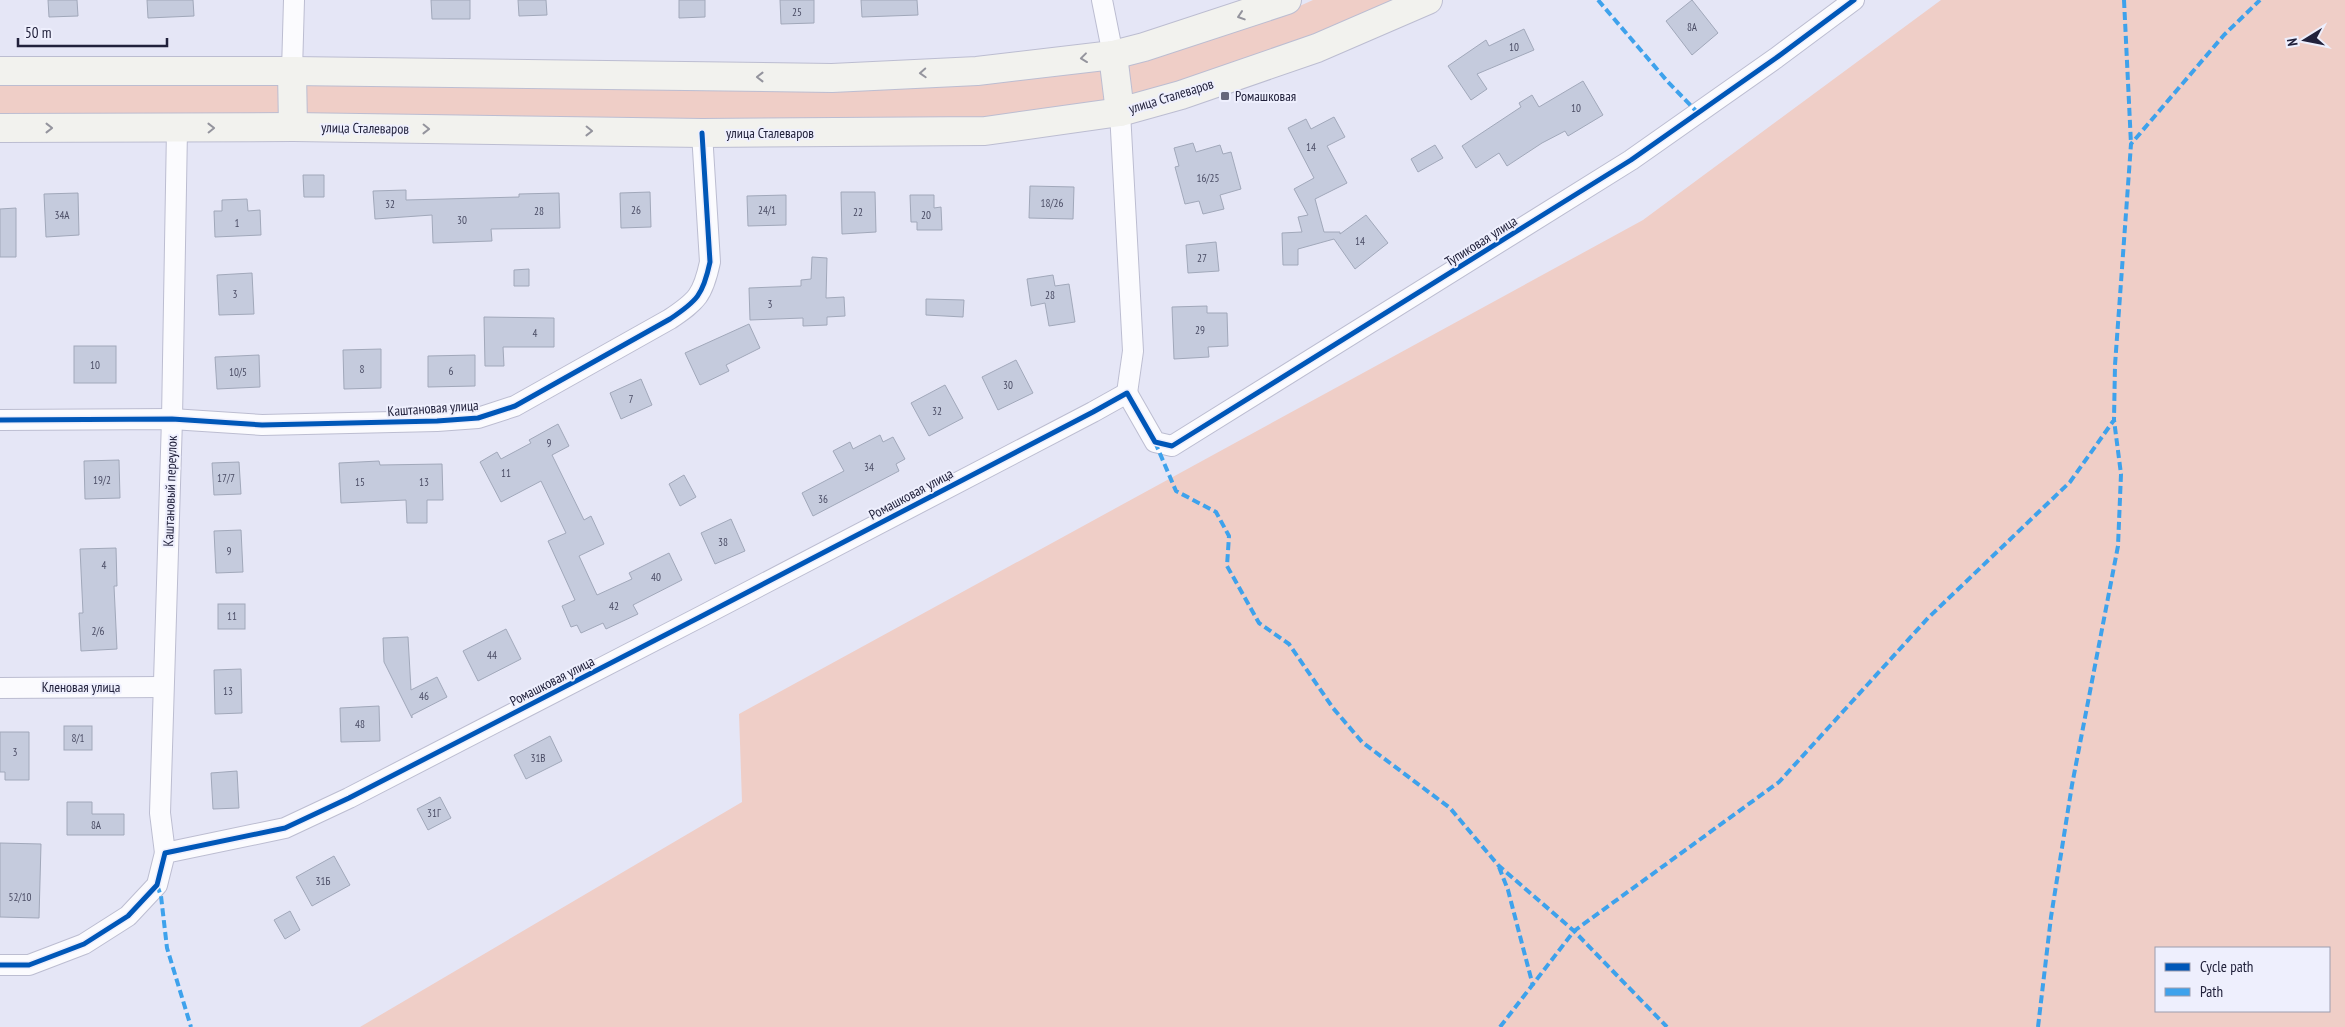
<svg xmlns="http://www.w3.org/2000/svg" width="2345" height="1027" font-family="'PT Sans Narrow',sans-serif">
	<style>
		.green { fill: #efcec7; fill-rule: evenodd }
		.building { fill: #c5cbdd; stroke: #a1a8ba }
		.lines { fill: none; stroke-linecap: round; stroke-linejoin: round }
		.minor-casing { stroke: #bcbdd1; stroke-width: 22 }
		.secondary-casing { stroke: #bcbdd1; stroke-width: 30 }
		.minor { stroke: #fbfbfe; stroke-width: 20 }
		.secondary { stroke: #f2f2ee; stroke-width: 28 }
		.quiet { stroke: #3ea2ec; stroke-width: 4; stroke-dasharray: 8 4; stroke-linecap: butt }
		.cycleway-casing { stroke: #eeeffd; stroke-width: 8 }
		.cycleway { stroke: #0057b8; stroke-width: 5 }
		.oneway { stroke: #94949d }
		.poi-dot { fill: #66667c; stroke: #eeeffd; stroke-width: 2 }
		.labels { text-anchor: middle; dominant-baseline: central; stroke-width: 4; stroke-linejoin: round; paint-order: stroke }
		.number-label { font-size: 11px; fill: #4a4c64 }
		.street-label { font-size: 14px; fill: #21213b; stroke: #eeeffd }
		.poi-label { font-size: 14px; fill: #21213b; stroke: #eeeffd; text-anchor: start }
	</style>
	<rect width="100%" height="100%" fill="#e5e6f6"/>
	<!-- green -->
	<g class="green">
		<path d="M1313 0H1405L1383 11 1196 78 1134 94 1128 90 1123 70 1129 62 1282 14Z"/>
		<path d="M1941 0H2345V1027H360L742 802 739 714 1643 220ZM2156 948H2329V1011H2156Z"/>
		<path d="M1101 67 1105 101 1020 116 858 124 305 114V84Z"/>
		<path d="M0 78 279 84 281 106 278 114 0 117Z"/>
	</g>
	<!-- building -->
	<g class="building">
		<path d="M48 0H77L78 16 49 17Z"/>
		<path d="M147 0H193L194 16 148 18Z"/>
		<path d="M431 0H470V19H432Z"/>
		<path d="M518 0H546L547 15 519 16Z"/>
		<path d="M679 0H705V17L679 18Z"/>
		<path d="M780 0H814V23L781 24Z"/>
		<path d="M861 0H917L918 15 862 17Z"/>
		<path d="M1692 0 1718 33 1692 55 1666 21Z"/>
		<path d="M1524 29 1534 50 1477 74 1487 89 1471 100 1448 66 1486 40 1489 46Z"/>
		<path d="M1583 81 1603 115 1568 136 1565 131 1542 143 1507 166 1499 153 1476 168 1462 146 1521 107 1519 103 1532 95 1539 107Z"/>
		<path d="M1334 117 1345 137 1327 146 1347 183 1315 199 1324 232H1340V234L1366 215 1388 243 1355 269 1334 239 1298 249V265H1283L1282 233 1302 232 1298 217 1308 215 1294 189 1314 178 1288 128 1306 119 1311 129Z"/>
		<path d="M1193 143 1196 152 1220 145 1223 154 1231 152 1241 189 1220 195 1224 209 1203 214 1199 201 1185 204 1175 167 1179 166 1174 148Z"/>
		<path d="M1435 145 1443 158 1418 172 1411 159Z"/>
		<path d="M303 175H324V197H304Z"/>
		<path d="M1030 186 1074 187 1073 219 1029 218Z"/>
		<path d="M406 190V200L519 197V194L559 193 560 228 491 229 492 241 433 243 432 215 375 219 373 191Z"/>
		<path d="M650 192 651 227 621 228 620 193Z"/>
		<path d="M841 192H875L876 232 842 234Z"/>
		<path d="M78 193 79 235 46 237 44 194Z"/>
		<path d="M786 195V225L748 226 747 196Z"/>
		<path d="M910 195H934V208L941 207 942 230H917V222H911Z"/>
		<path d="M247 199 248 211 260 210 261 235 215 237 214 211H222V200Z"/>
		<path d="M16 208V257H0V209Z"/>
		<path d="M1216 242 1219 271 1188 273 1186 245Z"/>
		<path d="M812 257 827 258 826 298 844 297 845 316 827 317V325L803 326V318L750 320 749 288 801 286V280L811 279Z"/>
		<path d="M529 269V286H514V270Z"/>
		<path d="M252 273 254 314 219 315 217 275Z"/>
		<path d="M1053 275 1055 286 1069 284 1075 322 1049 326 1045 303 1031 306 1027 279Z"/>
		<path d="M926 299 964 300 963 317 926 315Z"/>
		<path d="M1207 306V313H1227L1228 346 1208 347 1209 357 1174 359 1172 307Z"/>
		<path d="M484 317 554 318V347H503L504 366H485Z"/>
		<path d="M749 324 760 348 726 365 729 371 700 385 685 353Z"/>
		<rect x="74" y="346" width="42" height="37"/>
		<path d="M381 349V388L344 389 343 350Z"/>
		<path d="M259 355 260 387 217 389 215 357Z"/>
		<path d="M475 355V386L428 387V356Z"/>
		<path d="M1016 360 1033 393 998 410 982 377Z"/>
		<path d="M641 379 652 405 621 419 610 393Z"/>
		<path d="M945 385 963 418 929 436 911 403Z"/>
		<path d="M558 424 569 446 552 455 584 520 591 516 604 544 579 556 597 595 632 579 629 573 669 553 682 580 633 605 638 614 606 629 603 623 581 633 577 625 571 627 562 606 575 600 548 541 566 533 541 481 501 502 480 462 497 452 501 459 531 443 529 440Z"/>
		<path d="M880 435 883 442 893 437 905 459 896 464 899 471 813 516 802 493 844 471 833 451 850 442 853 449Z"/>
		<path d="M119 460 120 498 85 499 84 461Z"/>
		<path d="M379 461 380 465 442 464 443 500H427V523H407L406 500 341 503 339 463Z"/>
		<path d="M239 462 241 494 214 495 212 463Z"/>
		<path d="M684 475 696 497 680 506 669 484Z"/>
		<path d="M731 519 745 551 715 564 701 533Z"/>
		<path d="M241 530 243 572 216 573 214 531Z"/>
		<path d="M116 548 117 586H114L117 649 81 651 79 613H83L80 549Z"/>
		<rect x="218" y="604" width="27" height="25"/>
		<path d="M506 629 521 659 478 681 463 651Z"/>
		<path d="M408 637 411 690 437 677 447 697 412 715V718L384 662 383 638Z"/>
		<path d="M241 669 242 713 215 714 214 670Z"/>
		<path d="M379 706 380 741 341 742 340 708Z"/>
		<rect x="64" y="726" width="28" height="24"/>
		<path d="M0 732H29V780H5V772H0Z"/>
		<path d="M550 736 562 761 526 779 514 755Z"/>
		<path d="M237 771 239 808 213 809 211 773Z"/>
		<path d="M440 797 451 818 428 830 417 809Z"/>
		<path d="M67 802H92V814H124V835H67Z"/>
		<path d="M0 843 41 844 39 918 0 917Z"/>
		<path d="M334 856 350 885 312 906 296 877Z"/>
		<path d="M290 911 300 930 285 939 274 920Z"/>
	</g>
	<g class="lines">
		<defs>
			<g id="minor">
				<path d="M1102 0 1113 55"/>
				<path d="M292 71 294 0"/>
				<path d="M1120 112 1133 351 1127 393"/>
				<path d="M1127 393 1155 442 1172 446 1631 160 1776 58 1854 0"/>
				<path d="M0 420 172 419 262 425 437 421 478 418 515 406 670 319C697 301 703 295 710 262L702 133"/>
				<path d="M0 688 162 687"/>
				<path d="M165 853 160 813 172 419 177 129"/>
				<path d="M0 965H29L84 944 128 916 157 885 165 853 285 828 349 798 700 617 1093 412 1127 393"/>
			</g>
			<g id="secondary">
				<path d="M1113 55 1120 112"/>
				<path d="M0 71H292L832 78 977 71 1113 55 1144 47 1287 0"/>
				<path d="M292 71 293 127"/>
				<path d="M0 128 293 127 702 133 985 131 1120 112 1181 95 1317 48 1428 0"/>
			</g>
		</defs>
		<!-- minor casing -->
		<use href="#minor" class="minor-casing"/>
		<!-- secondary casing -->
		<use href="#secondary" class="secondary-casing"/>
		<!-- minor -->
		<use href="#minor" class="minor"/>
		<!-- secondary -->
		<use href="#secondary" class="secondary"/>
		<!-- quiet -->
		<g class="quiet">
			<path d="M1598 0 1668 82 1698 113"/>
			<path d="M2124 0 2131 144"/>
			<path d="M1155 442 1176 491 1216 512 1229 536 1227 566 1259 623 1289 644 1333 708 1362 742 1450 808 1498 865 1574 931 1667 1027"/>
			<path d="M1499 867 1508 890 1533 986"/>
			<path d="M157 885 161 896 167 948 191 1027"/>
			<path d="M1500 1027 1574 931 1779 782 1928 618 2070 482 2114 420 2115 365 2131 144 2224 35 2260 0"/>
			<path d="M2038 1027 2051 917 2072 785 2118 546 2121 474 2114 420"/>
		</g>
		<defs>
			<g id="cycleway">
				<path d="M0 420 172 419 262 425 437 421 478 418 515 406 670 319C697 301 703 295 710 262L702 133"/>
				<path d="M0 965H29L84 944 128 916 157 885 165 853 285 828 349 798 700 617 1093 412 1127 393 1155 442 1172 446 1631 160 1776 58 1854 0"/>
			</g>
		</defs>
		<!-- cycleway casing -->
		<use href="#cycleway" class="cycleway-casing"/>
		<!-- cycleway -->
		<use href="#cycleway" class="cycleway"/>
	</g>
	<!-- one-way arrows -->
	<defs><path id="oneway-chevron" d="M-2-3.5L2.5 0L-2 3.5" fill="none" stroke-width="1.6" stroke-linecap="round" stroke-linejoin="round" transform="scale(1.25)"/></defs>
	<g class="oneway">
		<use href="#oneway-chevron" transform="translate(1241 16) rotate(162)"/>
		<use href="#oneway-chevron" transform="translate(1084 58) rotate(173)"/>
		<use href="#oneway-chevron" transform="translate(923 73) rotate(177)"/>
		<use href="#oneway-chevron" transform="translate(760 77) rotate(-180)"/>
		<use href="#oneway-chevron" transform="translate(49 128)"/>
		<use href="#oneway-chevron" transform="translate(211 128) rotate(-1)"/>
		<use href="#oneway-chevron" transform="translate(426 129) rotate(1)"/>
		<use href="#oneway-chevron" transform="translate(589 131) rotate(1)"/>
	</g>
	<!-- markers -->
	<rect class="poi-dot" x="1220" y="91" width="10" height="10" rx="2.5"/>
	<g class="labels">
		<!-- number labels -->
		<g class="number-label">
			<text x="797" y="12">25</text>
			<text x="1692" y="27">8А</text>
			<text x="1514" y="47">10</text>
			<text x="1576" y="108">10</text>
			<text x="1311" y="147">14</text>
			<text x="1208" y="178">16/25</text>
			<text x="1052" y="203">18/26</text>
			<text x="390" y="204">32</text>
			<text x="636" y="210">26</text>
			<text x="767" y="210">24/1</text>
			<text x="539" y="211">28</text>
			<text x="858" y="212">22</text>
			<text x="62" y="215">34А</text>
			<text x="926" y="215">20</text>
			<text x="462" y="220">30</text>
			<text x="237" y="223">1</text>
			<text x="1360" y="241">14</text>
			<text x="1202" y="258">27</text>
			<text x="235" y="294">3</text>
			<text x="1050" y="295">28</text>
			<text x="770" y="304">3</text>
			<text x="1200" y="330">29</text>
			<text x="535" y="333">4</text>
			<text x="95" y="365">10</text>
			<text x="362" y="369">8</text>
			<text x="451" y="371">6</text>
			<text x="238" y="372">10/5</text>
			<text x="1008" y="385">30</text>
			<text x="631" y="399">7</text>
			<text x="937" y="411">32</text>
			<text x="549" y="443">9</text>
			<text x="869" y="467">34</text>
			<text x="506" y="473">11</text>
			<text x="226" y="478">17/7</text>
			<text x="102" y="480">19/2</text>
			<text x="360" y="482">15</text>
			<text x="424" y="482">13</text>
			<text x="823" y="499">36</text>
			<text x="723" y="542">38</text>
			<text x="229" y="551">9</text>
			<text x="104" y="565">4</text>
			<text x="656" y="577">40</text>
			<text x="614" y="606">42</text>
			<text x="232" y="616">11</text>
			<text x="98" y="631">2/6</text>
			<text x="492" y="655">44</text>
			<text x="228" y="691">13</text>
			<text x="424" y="696">46</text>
			<text x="360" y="724">48</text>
			<text x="78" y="738">8/1</text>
			<text x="15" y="752">3</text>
			<text x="538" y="758">31В</text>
			<text x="434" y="813">31Г</text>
			<text x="96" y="825">8А</text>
			<text x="323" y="881">31Б</text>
			<text x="20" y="897">52/10</text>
		</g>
		<!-- street labels -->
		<g class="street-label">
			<text transform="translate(1171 96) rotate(-17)">улица Сталеваров</text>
			<text transform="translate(365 128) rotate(1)">улица Сталеваров</text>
			<text x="770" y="133">улица Сталеваров</text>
			<text transform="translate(1481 241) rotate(-32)">Тупиковая улица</text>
			<text transform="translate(433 408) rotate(-4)">Каштановая улица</text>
			<text transform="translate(170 491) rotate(-88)">Каштановый переулок</text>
			<text transform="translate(911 494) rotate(-28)">Ромашковая улица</text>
			<text transform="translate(552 681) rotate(-27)">Ромашковая улица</text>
			<text x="81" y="687">Кленовая улица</text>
		</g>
		<!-- poi labels -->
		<g class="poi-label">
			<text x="1235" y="96">Ромашковая</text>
		</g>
	</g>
	<!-- legend -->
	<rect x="2155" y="947" width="175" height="65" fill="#eeeffd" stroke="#9c9daf"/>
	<rect x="2165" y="963" width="25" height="8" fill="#0057b8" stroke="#9c9daf"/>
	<text x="2200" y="972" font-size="15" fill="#21213b">Cycle path</text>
	<rect x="2165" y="988" width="25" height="8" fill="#3ea2ec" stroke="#9c9daf"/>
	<text x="2200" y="997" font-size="15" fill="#21213b">Path</text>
	<!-- north arrow -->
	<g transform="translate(2305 40) rotate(260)" stroke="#eeeffd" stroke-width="4" paint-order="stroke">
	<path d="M0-4L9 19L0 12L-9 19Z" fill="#21213b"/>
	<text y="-8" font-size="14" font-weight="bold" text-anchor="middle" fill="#21213b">N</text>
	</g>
	<!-- scale -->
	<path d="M18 38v8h149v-8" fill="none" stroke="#21213b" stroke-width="2.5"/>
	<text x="25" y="38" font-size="15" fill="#21213b" stroke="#eeeffd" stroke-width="4" paint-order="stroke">50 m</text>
</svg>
